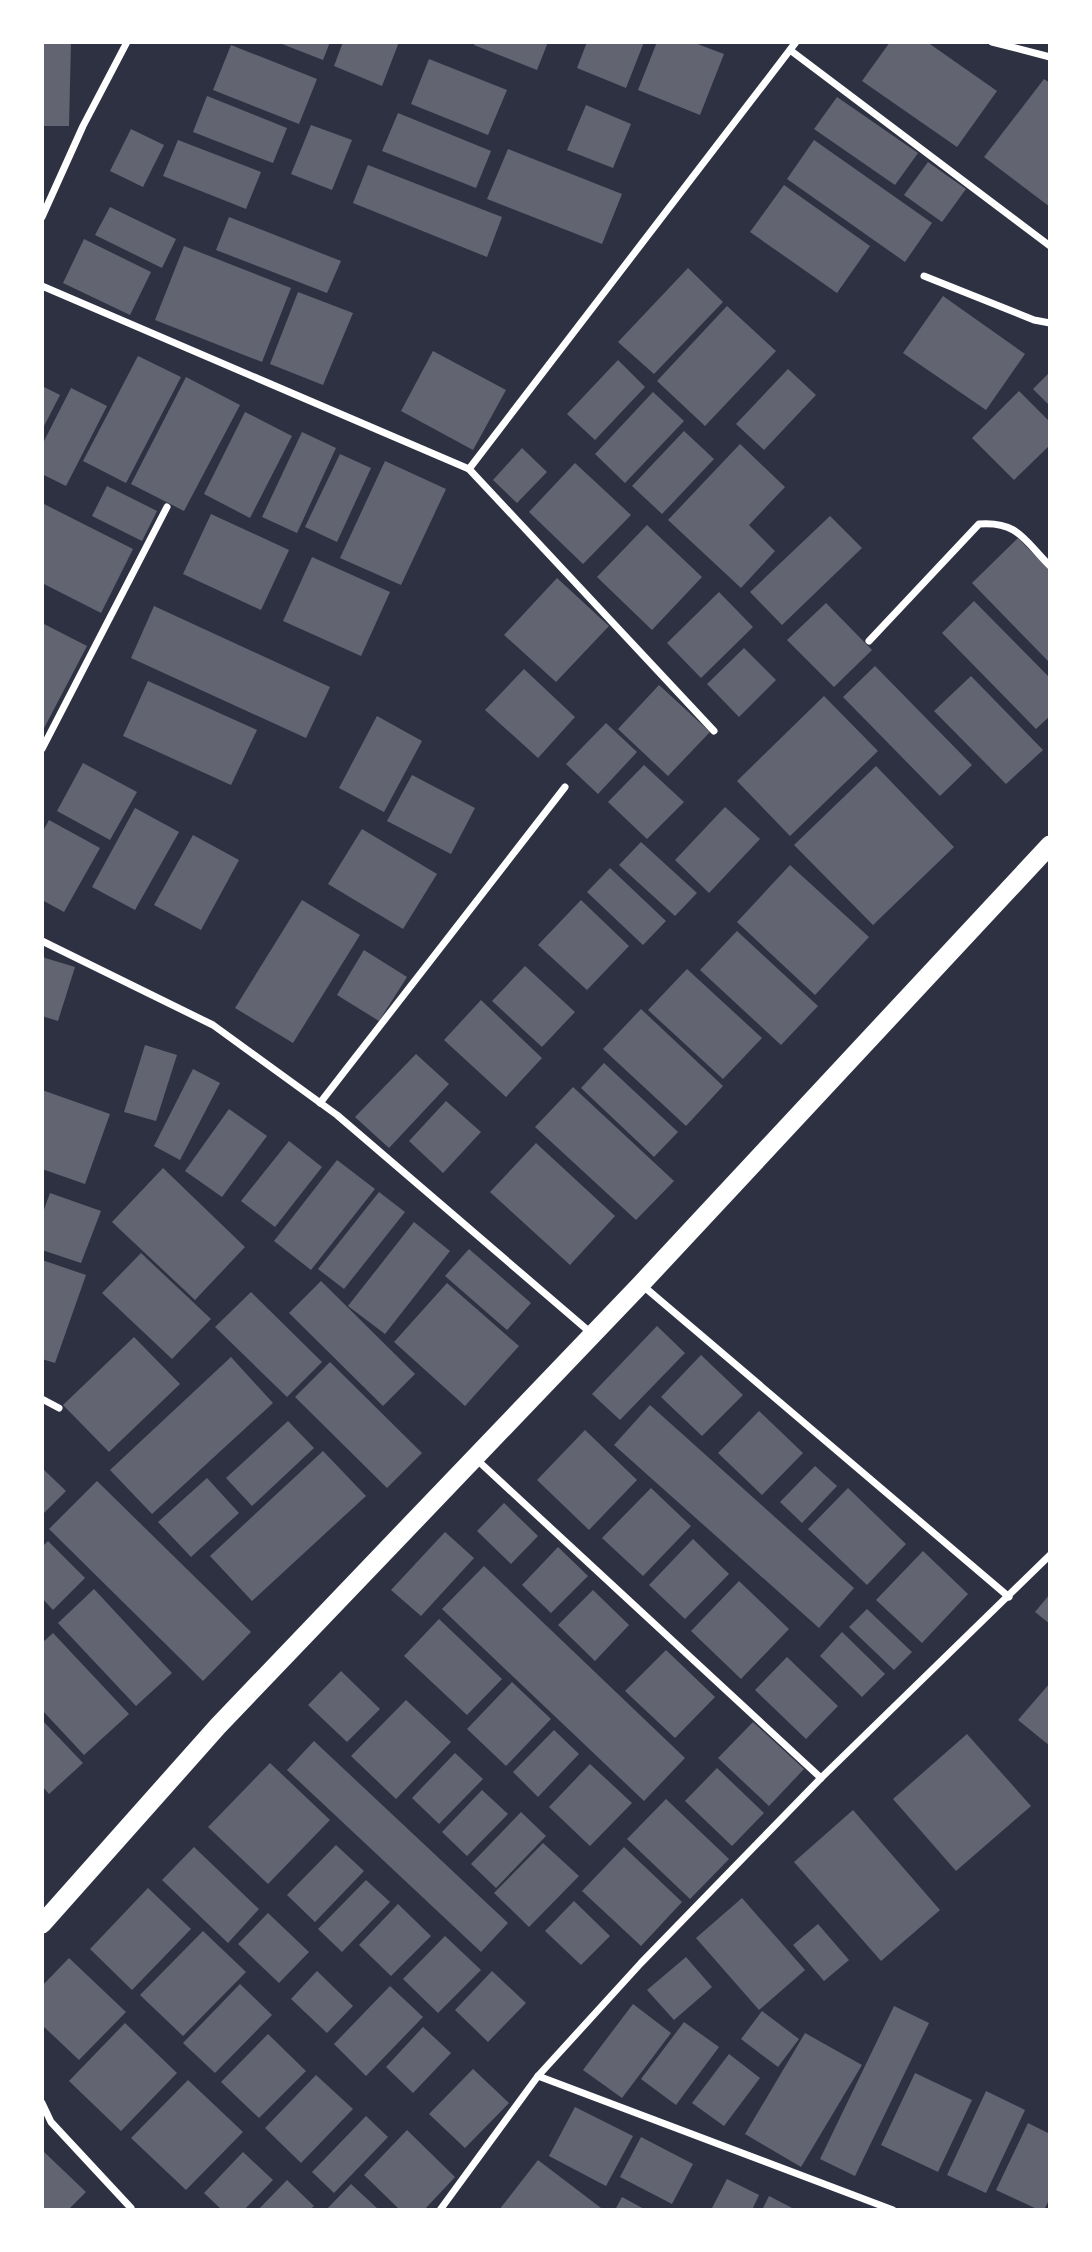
<svg xmlns="http://www.w3.org/2000/svg" width="1092" height="2252" font-family="Literata,serif">
	<style>
		.building { fill: #626471 }
		.lines { fill: none; stroke-linecap: round; stroke-linejoin: round }
		.minor { stroke: #fff; stroke-width: 7 }
		.trunk { stroke: #fff; stroke-width: 19 }
	</style>
	<rect width="100%" height="100%" fill="#2d3142"/>
	<!-- building -->
	<g class="building">
		<path d="M42 42H71L69 126H42Z"/>
		<path d="M277 42H330L323 60Z"/>
		<path d="M343 42H399L382 86 334 66Z"/>
		<path d="M475 42H548L537 70 474 45Z"/>
		<path d="M587 42H644L626 88 577 68Z"/>
		<path d="M657 42H692L724 54 700 115 638 90Z"/>
		<path d="M890 42H927L997 91 957 147 862 81Z"/>
		<path d="M231 45 317 79 299 124 213 90Z"/>
		<path d="M429 59 507 90 488 135 411 104Z"/>
		<path d="M1044 79 1050 83V207L984 157Z"/>
		<path d="M207 96 287 128 273 163 193 132Z"/>
		<path d="M837 97 918 153 895 185 814 129Z"/>
		<path d="M586 105 631 124 613 168 567 150Z"/>
		<path d="M398 113 491 151 476 188 382 151Z"/>
		<path d="M311 125 352 140 332 190 291 174Z"/>
		<path d="M131 129 164 145 143 187 110 171Z"/>
		<path d="M178 140 261 172 246 209 163 176Z"/>
		<path d="M814 140 932 223 905 262 787 179Z"/>
		<path d="M508 149 622 194 602 244 487 199Z"/>
		<path d="M928 162 966 189 942 222 904 195Z"/>
		<path d="M368 165 502 217 487 257 353 203Z"/>
		<path d="M784 185 870 246 837 293 750 232Z"/>
		<path d="M110 207 176 239 162 268 95 235Z"/>
		<path d="M229 217 341 261 327 293 216 250Z"/>
		<path d="M84 239 151 272 130 315 63 283Z"/>
		<path d="M184 246 291 288 262 362 155 320Z"/>
		<path d="M688 268 723 302 654 374 618 342Z"/>
		<path d="M298 292 353 313 323 385 270 364Z"/>
		<path d="M943 296 1025 354 986 410 903 353Z"/>
		<path d="M727 306 776 351 705 426 657 381Z"/>
		<path d="M433 351 506 390 473 450 401 411Z"/>
		<path d="M138 356 181 377 126 483 83 461Z"/>
		<path d="M618 360 645 387 595 440 567 414Z"/>
		<path d="M788 369 816 395 764 450 736 424Z"/>
		<path d="M1050 372V406L1033 389Z"/>
		<path d="M186 377 240 405 184 511 131 484Z"/>
		<path d="M42 386 60 395 42 430Z"/>
		<path d="M71 388 107 406 66 486 42 474V445Z"/>
		<path d="M1019 391 1050 422V445L1014 480 972 438Z"/>
		<path d="M653 392 684 421 625 483 595 454Z"/>
		<path d="M245 412 292 436 250 518 204 494Z"/>
		<path d="M684 431 714 459 662 514 632 486Z"/>
		<path d="M302 432 336 448 297 533 262 517Z"/>
		<path d="M740 444 785 487 749 525 775 551 741 588 668 520Z"/>
		<path d="M522 448 547 472 517 503 493 480Z"/>
		<path d="M340 454 371 468 337 542 305 527Z"/>
		<path d="M385 461 446 489 401 585 340 558Z"/>
		<path d="M575 463 631 515 583 564 529 512Z"/>
		<path d="M107 486 157 511 142 541 92 516Z"/>
		<path d="M42 503 133 549 101 613 42 583Z"/>
		<path d="M211 514 289 550 261 610 183 574Z"/>
		<path d="M830 516 862 548 782 625 750 592Z"/>
		<path d="M647 525 702 577 652 630 597 577Z"/>
		<path d="M1018 538 1050 571V663L972 583Z"/>
		<path d="M312 557 390 592 361 656 283 621Z"/>
		<path d="M557 578 609 626 556 682 504 635Z"/>
		<path d="M719 592 753 627 701 678 667 643Z"/>
		<path d="M974 601 1050 678V716L1036 729 942 633Z"/>
		<path d="M826 603 872 650 834 687 787 640Z"/>
		<path d="M154 606 330 687 306 738 131 658Z"/>
		<path d="M42 623 87 646 42 732Z"/>
		<path d="M744 648 776 680 739 717 707 684Z"/>
		<path d="M875 666 972 765 940 796 843 697Z"/>
		<path d="M524 669 575 717 538 758 485 710Z"/>
		<path d="M971 676 1043 750 1006 784 934 711Z"/>
		<path d="M148 681 257 730 231 785 123 736Z"/>
		<path d="M659 685 710 732 668 776 618 729Z"/>
		<path d="M824 696 878 751 790 836 737 781Z"/>
		<path d="M377 716 422 741 384 812 339 788Z"/>
		<path d="M606 723 637 752 598 794 566 764Z"/>
		<path d="M83 763 137 792 110 840 57 811Z"/>
		<path d="M644 765 684 802 647 839 608 802Z"/>
		<path d="M876 766 954 847 873 925 794 845Z"/>
		<path d="M412 775 475 808 451 854 387 821Z"/>
		<path d="M725 807 760 839 709 893 675 860Z"/>
		<path d="M135 808 179 832 135 910 92 887Z"/>
		<path d="M49 820 100 848 64 912 42 900V833Z"/>
		<path d="M362 829 437 874 403 929 328 884Z"/>
		<path d="M193 835 239 860 201 930 154 905Z"/>
		<path d="M641 842 697 893 675 916 619 865Z"/>
		<path d="M790 865 869 937 815 995 737 922Z"/>
		<path d="M610 868 666 921 643 945 587 892Z"/>
		<path d="M302 900 360 935 293 1043 235 1008Z"/>
		<path d="M581 900 629 946 587 990 538 945Z"/>
		<path d="M737 931 818 1006 781 1045 700 970Z"/>
		<path d="M364 950 407 977 379 1021 337 995Z"/>
		<path d="M42 957 75 967 58 1021 42 1016Z"/>
		<path d="M525 966 575 1012 542 1047 492 1001Z"/>
		<path d="M687 969 762 1038 723 1079 648 1010Z"/>
		<path d="M481 1000 542 1058 506 1097 444 1040Z"/>
		<path d="M641 1009 723 1086 686 1126 603 1049Z"/>
		<path d="M145 1045 177 1055 156 1121 124 1112Z"/>
		<path d="M416 1054 449 1084 389 1148 355 1117Z"/>
		<path d="M604 1063 678 1132 654 1157 581 1088Z"/>
		<path d="M193 1069 220 1083 180 1160 154 1146Z"/>
		<path d="M573 1087 674 1181 636 1220 535 1127Z"/>
		<path d="M42 1090 110 1114 85 1184 42 1169Z"/>
		<path d="M446 1101 481 1132 443 1173 409 1141Z"/>
		<path d="M229 1109 267 1136 222 1197 185 1171Z"/>
		<path d="M289 1141 322 1167 275 1227 241 1201Z"/>
		<path d="M536 1143 615 1216 570 1265 490 1192Z"/>
		<path d="M337 1160 375 1189 311 1270 274 1241Z"/>
		<path d="M163 1168 245 1247 195 1300 112 1222Z"/>
		<path d="M379 1192 405 1212 344 1289 318 1269Z"/>
		<path d="M50 1193 101 1211 81 1263 42 1250V1215Z"/>
		<path d="M414 1222 450 1251 385 1334 348 1306Z"/>
		<path d="M469 1249 531 1303 507 1330 445 1276Z"/>
		<path d="M141 1253 211 1319 172 1359 102 1293Z"/>
		<path d="M42 1260 86 1275 55 1363 42 1359Z"/>
		<path d="M321 1281 415 1374 383 1406 289 1313Z"/>
		<path d="M447 1283 519 1346 465 1406 394 1342Z"/>
		<path d="M251 1292 322 1362 287 1397 215 1327Z"/>
		<path d="M657 1326 685 1353 620 1420 592 1394Z"/>
		<path d="M134 1337 180 1384 109 1452 63 1405Z"/>
		<path d="M701 1355 743 1395 702 1436 661 1397Z"/>
		<path d="M231 1357 273 1403 152 1514 110 1470Z"/>
		<path d="M330 1362 422 1453 387 1488 295 1397Z"/>
		<path d="M650 1405 854 1588 819 1628 614 1445Z"/>
		<path d="M759 1411 803 1453 762 1495 718 1453Z"/>
		<path d="M288 1421 314 1448 252 1506 226 1478Z"/>
		<path d="M585 1430 637 1480 589 1530 537 1480Z"/>
		<path d="M323 1451 366 1496 252 1601 210 1556Z"/>
		<path d="M815 1466 837 1486 802 1523 780 1502Z"/>
		<path d="M42 1468 66 1491 42 1515Z"/>
		<path d="M207 1478 239 1513 191 1557 158 1522Z"/>
		<path d="M97 1481 251 1632 203 1681 49 1529Z"/>
		<path d="M651 1488 691 1526 643 1576 602 1538Z"/>
		<path d="M848 1488 906 1544 867 1585 808 1529Z"/>
		<path d="M504 1503 538 1536 511 1564 477 1531Z"/>
		<path d="M445 1532 474 1558 421 1616 391 1590Z"/>
		<path d="M693 1539 729 1574 685 1619 649 1585Z"/>
		<path d="M48 1541 85 1578 53 1610 42 1598V1547Z"/>
		<path d="M558 1547 588 1576 551 1613 522 1585Z"/>
		<path d="M923 1551 968 1594 922 1643 876 1600Z"/>
		<path d="M484 1566 685 1758 644 1801 442 1609Z"/>
		<path d="M739 1581 789 1629 741 1679 691 1631Z"/>
		<path d="M94 1589 172 1673 136 1706 58 1623Z"/>
		<path d="M593 1590 629 1625 595 1661 558 1625Z"/>
		<path d="M1050 1594V1624L1035 1612Z"/>
		<path d="M867 1609 912 1652 894 1670 849 1627Z"/>
		<path d="M439 1619 502 1679 467 1715 404 1656Z"/>
		<path d="M842 1632 885 1674 862 1697 820 1656Z"/>
		<path d="M53 1633 129 1714 84 1755 42 1710V1643Z"/>
		<path d="M666 1650 715 1697 675 1738 625 1691Z"/>
		<path d="M787 1657 838 1706 806 1739 755 1690Z"/>
		<path d="M341 1671 380 1709 347 1742 308 1705Z"/>
		<path d="M512 1682 551 1719 506 1766 467 1729Z"/>
		<path d="M1050 1683V1746L1018 1720Z"/>
		<path d="M406 1700 451 1742 396 1799 351 1756Z"/>
		<path d="M42 1720 83 1763 49 1794 42 1786Z"/>
		<path d="M753 1722 804 1769 769 1806 718 1758Z"/>
		<path d="M554 1730 579 1754 538 1797 513 1772Z"/>
		<path d="M967 1734 1031 1806 956 1871 893 1799Z"/>
		<path d="M314 1741 508 1923 481 1952 287 1770Z"/>
		<path d="M455 1753 483 1779 439 1824 412 1798Z"/>
		<path d="M270 1763 330 1820 268 1884 208 1827Z"/>
		<path d="M590 1764 632 1803 590 1846 549 1807Z"/>
		<path d="M717 1768 764 1813 732 1846 685 1801Z"/>
		<path d="M482 1790 508 1814 467 1856 442 1832Z"/>
		<path d="M666 1799 729 1859 690 1899 627 1839Z"/>
		<path d="M853 1810 940 1910 881 1961 794 1862Z"/>
		<path d="M521 1812 546 1836 496 1888 471 1864Z"/>
		<path d="M543 1843 579 1876 529 1927 494 1893Z"/>
		<path d="M336 1845 364 1871 315 1922 287 1895Z"/>
		<path d="M194 1847 259 1909 228 1943 162 1880Z"/>
		<path d="M624 1847 682 1902 641 1946 582 1891Z"/>
		<path d="M366 1880 390 1902 342 1952 318 1929Z"/>
		<path d="M148 1888 191 1929 132 1990 90 1949Z"/>
		<path d="M742 1898 805 1970 759 2010 696 1938Z"/>
		<path d="M574 1901 610 1936 581 1965 545 1931Z"/>
		<path d="M398 1904 431 1936 391 1976 359 1945Z"/>
		<path d="M268 1913 309 1952 279 1983 238 1944Z"/>
		<path d="M818 1924 849 1960 824 1981 793 1945Z"/>
		<path d="M203 1931 246 1972 183 2036 140 1995Z"/>
		<path d="M445 1936 481 1970 438 2013 403 1979Z"/>
		<path d="M686 1957 712 1987 674 2020 647 1990Z"/>
		<path d="M69 1958 126 2012 79 2060 42 2025V1986Z"/>
		<path d="M317 1971 353 2006 327 2033 291 1999Z"/>
		<path d="M492 1971 526 2003 488 2042 455 2010Z"/>
		<path d="M240 1984 272 2015 215 2073 183 2043Z"/>
		<path d="M390 1986 423 2017 366 2076 334 2044Z"/>
		<path d="M633 2004 671 2033 622 2098 583 2070Z"/>
		<path d="M894 2006 929 2023 855 2176 820 2159Z"/>
		<path d="M762 2011 799 2039 778 2067 741 2039Z"/>
		<path d="M684 2022 719 2047 676 2105 641 2079Z"/>
		<path d="M125 2023 177 2073 121 2131 69 2081Z"/>
		<path d="M423 2027 451 2053 413 2093 386 2067Z"/>
		<path d="M805 2033 862 2065 801 2167 745 2134Z"/>
		<path d="M268 2034 306 2071 259 2118 221 2082Z"/>
		<path d="M729 2054 760 2078 724 2126 692 2103Z"/>
		<path d="M473 2069 509 2103 465 2148 429 2114Z"/>
		<path d="M915 2073 972 2100 938 2172 881 2145Z"/>
		<path d="M316 2075 353 2109 301 2163 265 2128Z"/>
		<path d="M188 2080 243 2132 186 2190 131 2138Z"/>
		<path d="M986 2091 1025 2110 986 2193 947 2175Z"/>
		<path d="M575 2107 633 2136 606 2186 549 2156Z"/>
		<path d="M366 2116 388 2137 334 2193 312 2172Z"/>
		<path d="M1028 2123 1050 2134V2198L1044 2210H1039L996 2190Z"/>
		<path d="M407 2130 455 2177 424 2210H400L364 2175Z"/>
		<path d="M641 2137 693 2164 672 2204 620 2177Z"/>
		<path d="M42 2150 86 2192 68 2210H42Z"/>
		<path d="M243 2152 273 2180 244 2210H222L204 2193Z"/>
		<path d="M538 2160 601 2208 600 2210H499Z"/>
		<path d="M727 2179 759 2195 752 2210H711Z"/>
		<path d="M287 2180 314 2206 310 2210H258Z"/>
		<path d="M351 2184 379 2210H326Z"/>
		<path d="M769 2196 796 2210H762Z"/>
		<path d="M622 2197 646 2210H615Z"/>
	</g>
	<g class="lines">
		<!-- minor -->
		<g class="minor">
			<path d="M992 42 1050 57"/>
			<path d="M790 50 1050 246"/>
			<path d="M42 217 83 126 127 42"/>
			<path d="M924 276 1034 320 1050 323"/>
			<path d="M42 286 469 469 796 42"/>
			<path d="M469 469 714 731"/>
			<path d="M869 641 979 524C1018 521 1024 540 1050 566"/>
			<path d="M42 749 167 507"/>
			<path d="M42 941 213 1025 337 1115 591 1333"/>
			<path d="M320 1103 565 787"/>
			<path d="M642 1285 1009 1597"/>
			<path d="M42 1399 59 1408"/>
			<path d="M475 1458 821 1778"/>
			<path d="M538 2076 893 2210"/>
			<path d="M42 2103 51 2122 131 2208"/>
			<path d="M440 2210 538 2076 641 1963 821 1778 1050 1555"/>
		</g>
		<!-- trunk -->
		<path class="trunk" d="M42 1924 218 1726 641 1284 1050 845"/>
	</g>
	<!-- border -->
	<rect width="1092" height="2252" fill="none" stroke="#ffffff" stroke-width="88"/>
</svg>
